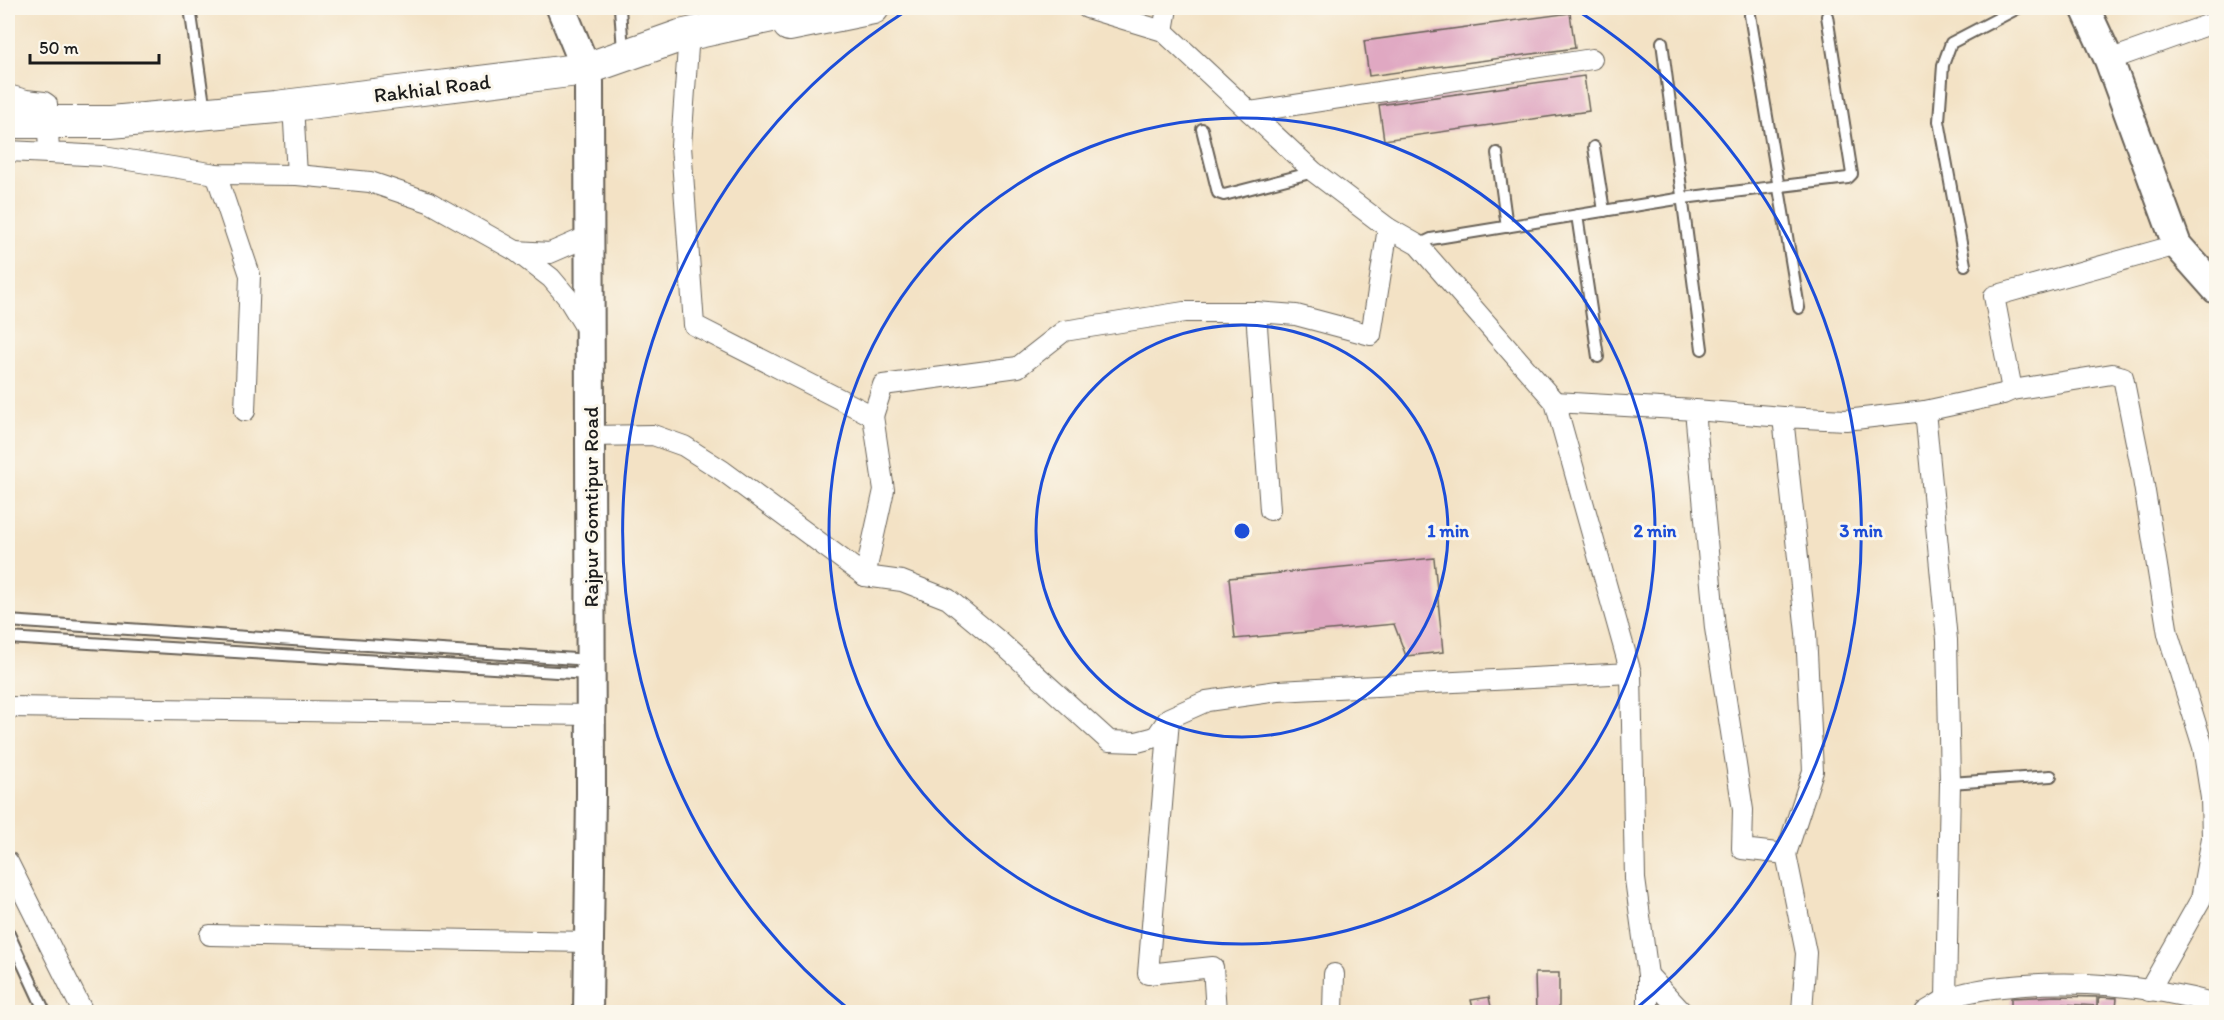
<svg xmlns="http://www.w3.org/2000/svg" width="2224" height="1020" font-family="Itim,sans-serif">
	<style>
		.building { fill: #e0a8c2 }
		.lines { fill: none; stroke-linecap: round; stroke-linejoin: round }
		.lane-casing { stroke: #676157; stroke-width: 14 }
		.street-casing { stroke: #676157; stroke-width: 22 }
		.secondary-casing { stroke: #676157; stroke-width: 32 }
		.primary-casing { stroke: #676157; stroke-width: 34 }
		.lane { stroke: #fff; stroke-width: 10 }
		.street { stroke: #fff; stroke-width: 20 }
		.secondary { stroke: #fff; stroke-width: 28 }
		.primary { stroke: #fff; stroke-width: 32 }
		.ring { fill: none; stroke: #1d4ed8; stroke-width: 3 }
		.labels { text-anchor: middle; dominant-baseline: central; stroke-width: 6; stroke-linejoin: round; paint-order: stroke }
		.street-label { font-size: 21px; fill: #1c1c1c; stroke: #fbf7ec }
		.centre { fill: #1d4ed8; stroke: #fbf7ec; stroke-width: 3 }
		.ring-label { font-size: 18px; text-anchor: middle; font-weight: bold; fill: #1d4ed8; stroke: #fbf7ec; stroke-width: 6; stroke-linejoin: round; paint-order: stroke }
	</style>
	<rect width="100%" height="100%" fill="#fbf7ec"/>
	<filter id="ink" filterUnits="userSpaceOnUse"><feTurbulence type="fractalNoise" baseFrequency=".0167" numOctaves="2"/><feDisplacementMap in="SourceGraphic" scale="12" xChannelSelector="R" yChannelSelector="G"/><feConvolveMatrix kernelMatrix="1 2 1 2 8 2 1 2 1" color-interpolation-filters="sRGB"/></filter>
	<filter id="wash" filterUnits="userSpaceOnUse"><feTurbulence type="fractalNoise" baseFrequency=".008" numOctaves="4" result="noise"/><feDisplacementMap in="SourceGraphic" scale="24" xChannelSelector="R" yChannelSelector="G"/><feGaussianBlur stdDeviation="1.35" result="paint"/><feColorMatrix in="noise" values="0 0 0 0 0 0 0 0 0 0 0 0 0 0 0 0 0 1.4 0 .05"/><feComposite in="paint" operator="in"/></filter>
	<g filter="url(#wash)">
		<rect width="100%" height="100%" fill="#f3e2c5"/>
		<g id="blocks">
			<!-- building -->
			<g class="building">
				<path d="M1570 13 1575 48 1369 76 1364 41Z"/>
				<path d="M1584 76 1589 111 1384 140 1379 105Z"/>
				<path d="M1434 558 1443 652 1406 656 1394 624 1235 639 1229 578Z"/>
				<path d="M1535 973H1559V1012H1536Z"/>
				<path d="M2056 996 2097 997V1006L2061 1004V1012H2011V998Z"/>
				<path d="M1489 997 1492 1012H1474L1471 1000Z"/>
				<path d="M2099 997 2117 998 2116 1007H2098Z"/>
			</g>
		</g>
	</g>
	<g filter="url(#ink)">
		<use href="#blocks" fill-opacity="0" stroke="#676157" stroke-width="1.5"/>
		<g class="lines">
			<defs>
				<g id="lane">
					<path d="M190 8 205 111"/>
					<path d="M620 8 623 51"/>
					<path d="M1750 15 1799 308"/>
					<path d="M1662 42 1702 349"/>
					<path d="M1202 129 1218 193 1224 195 1314 172"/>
					<path d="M1594 147 1604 211"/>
					<path d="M1497 153 1507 227"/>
					<path d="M1577 215 1598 357"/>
					<path d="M1418 245 1431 239 1683 198 1848 178 1852 174 1827 16"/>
					<path d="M1965 265 1939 121 1943 65 1951 43 2018 8"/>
					<path d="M8 621 590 660"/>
					<path d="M8 638 588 674"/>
					<path d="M1950 783 2051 776"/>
					<path d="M8 932 45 1012"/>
				</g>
				<g id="street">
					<path d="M1087 8 1163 31 1314 172 1388 228 1418 245 1555 402 1631 673 1635 879 1648 975V1012"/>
					<path d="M1163 31 1167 8"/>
					<path d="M688 47 681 146 694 325 873 416 884 490 865 576"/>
					<path d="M2109 60 2216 22"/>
					<path d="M8 95 26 100 44 102 47 104 49 153 103 156 216 174 297 175 370 182 429 202 516 251 551 278 567 297 589 333"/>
					<path d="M293 105 297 175"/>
					<path d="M1250 112 1592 59"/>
					<path d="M8 151 49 153"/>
					<path d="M216 174 250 275 245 411"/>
					<path d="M516 251 550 253 589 236"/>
					<path d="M1256 312 1270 510"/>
					<path d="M2012 390 1994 296 2177 245"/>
					<path d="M1555 402 1695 410 1715 628 1743 810 1742 849 1786 854 1806 953 1802 1012"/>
					<path d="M1695 410 1783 417"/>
					<path d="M873 416 883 385 1018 367 1064 331 1184 312H1256L1296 315 1371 335 1388 228"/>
					<path d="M589 436 653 435 684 446 723 471 865 576 902 581 948 599 1000 642 1109 741 1137 742 1156 737 1169 718 1207 701 1278 691 1631 673"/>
					<path d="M8 707 591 715"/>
					<path d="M1169 720 1148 974 1213 967 1216 1012"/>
					<path d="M1786 854 1813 771 1806 633 1783 417 1846 420 1925 411"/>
					<path d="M8 862 83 1012"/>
					<path d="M210 935 589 942"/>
					<path d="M1648 975 1682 1012"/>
					<path d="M1946 999 1950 783 1947 640 1925 411 2003 394 2012 390 2112 374 2123 377 2141 467 2168 634 2203 747 2211 798 2212 838 2201 899 2149 991"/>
					<path d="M1333 1012 1334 974"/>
					<path d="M1925 1012C1931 1008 1938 1004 1944 1000 1961 992 1984 989 2002 987 2073 979 2148 985 2216 1004"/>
				</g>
				<g id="secondary">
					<path d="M561 8 586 69 589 82 591 793 588 1012"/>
					<path d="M2085 8 2109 60 2177 245 2216 289"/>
				</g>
				<g id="primary">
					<path d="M789 25 873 8"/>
					<path d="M8 122H111L276 107 586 69 680 36 809 8"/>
				</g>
			</defs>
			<!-- lane casing -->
			<use href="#lane" class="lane-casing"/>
			<!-- street casing -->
			<use href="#street" class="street-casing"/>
			<!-- secondary casing -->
			<use href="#secondary" class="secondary-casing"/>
			<!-- primary casing -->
			<use href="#primary" class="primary-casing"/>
			<!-- lane -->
			<use href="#lane" class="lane"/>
			<!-- street -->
			<use href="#street" class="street"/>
			<!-- secondary -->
			<use href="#secondary" class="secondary"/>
			<!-- primary -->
			<use href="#primary" class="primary"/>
		</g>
	</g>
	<!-- distance rings -->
	<g class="ring">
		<circle cx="1242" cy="531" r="206"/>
		<circle cx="1242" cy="531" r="413"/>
		<path d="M852 1012A619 619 0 0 1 909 9M1575 9A619 619 0 0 1 1632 1012"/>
	</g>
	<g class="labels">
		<!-- street labels -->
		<g class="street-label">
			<text transform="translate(432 88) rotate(-7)">Rakhial Road</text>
			<text transform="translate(590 507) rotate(-90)">Rajpur Gomtipur Road</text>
		</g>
	</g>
	<circle cx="1242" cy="531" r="9" class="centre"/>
	<g class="ring-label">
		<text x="1448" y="537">1 min</text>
		<text x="1655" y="537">2 min</text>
		<text x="1861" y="537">3 min</text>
	</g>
	<!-- margin -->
	<rect width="2224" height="1020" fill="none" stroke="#fbf7ec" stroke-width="30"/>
	<!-- scale -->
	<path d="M30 54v9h129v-9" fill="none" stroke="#1c1c1c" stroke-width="3"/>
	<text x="39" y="54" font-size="18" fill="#1c1c1c" stroke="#fbf7ec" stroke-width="4.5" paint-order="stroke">50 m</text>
</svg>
